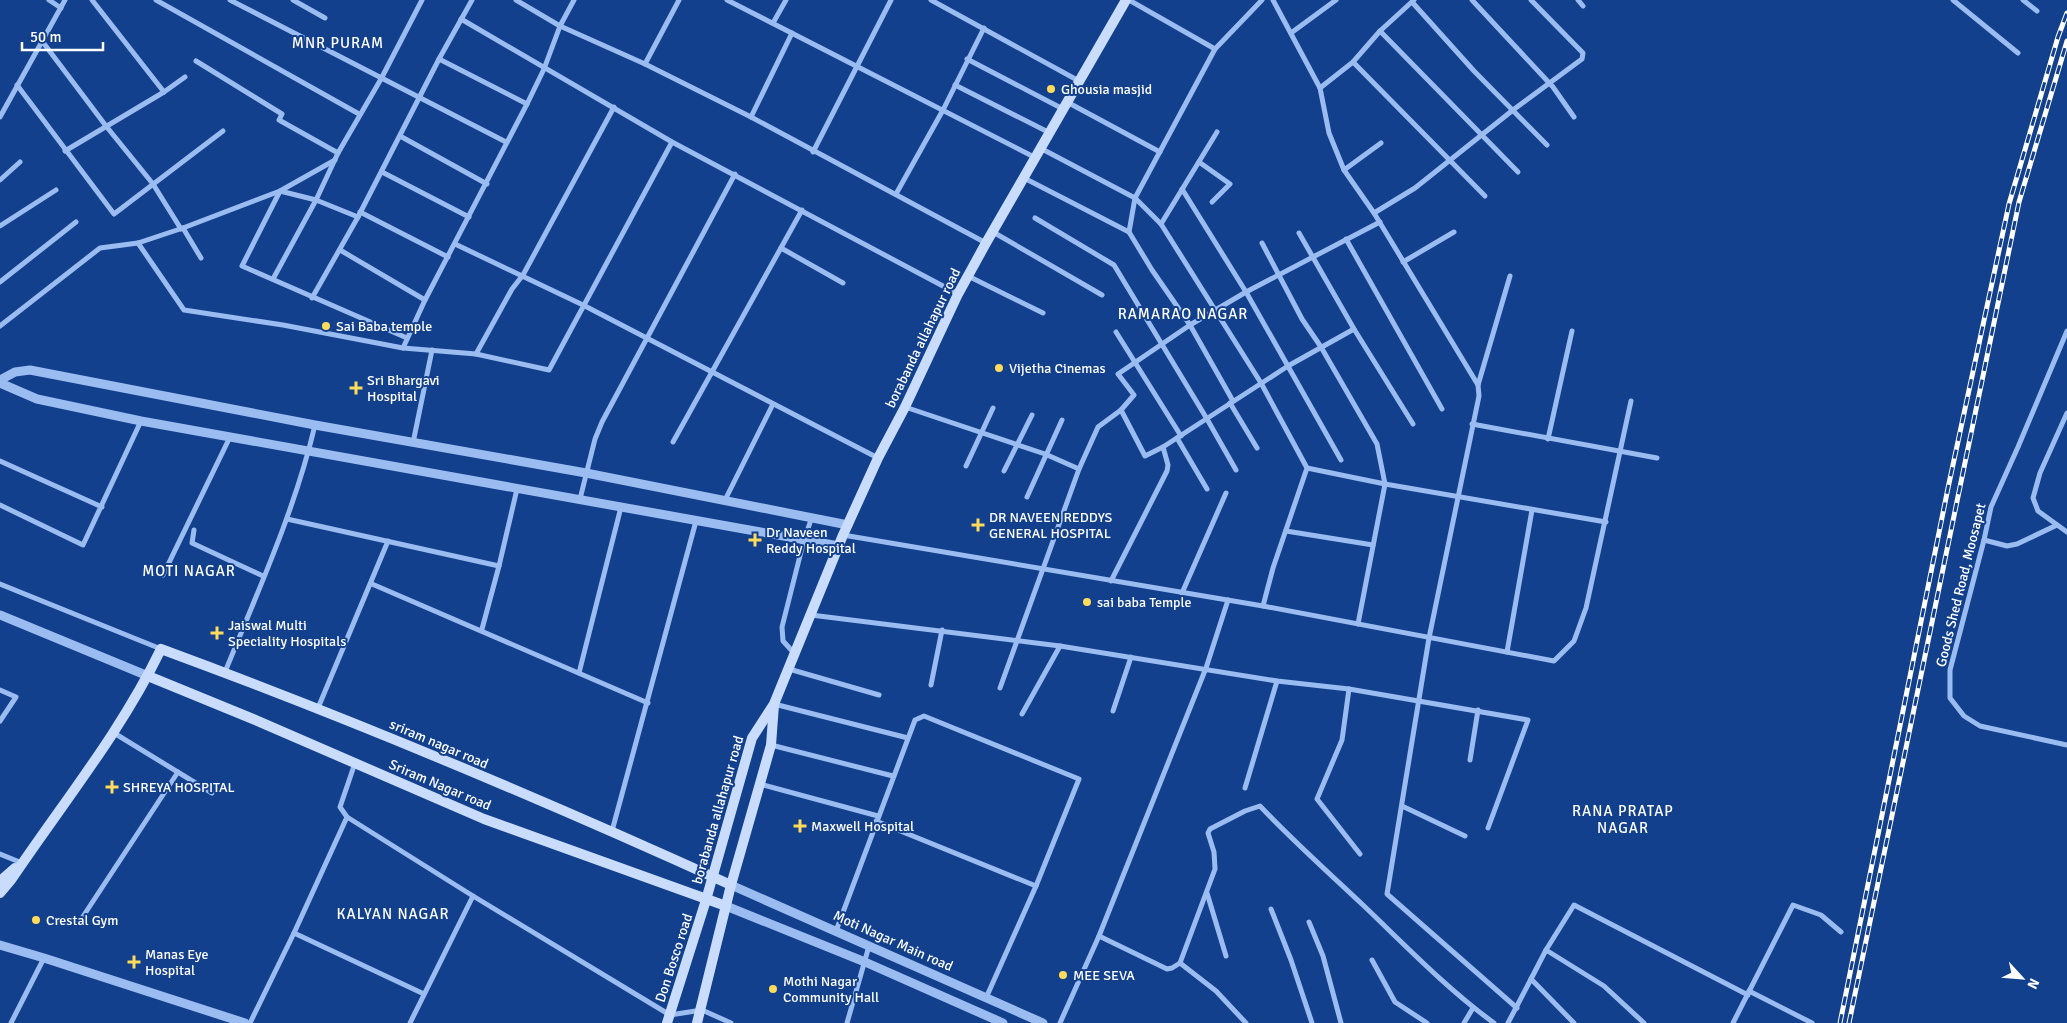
<svg xmlns="http://www.w3.org/2000/svg" width="2067" height="1023" font-family="Signika,sans-serif">
	<style>
		.lines { fill: none; stroke-linecap: round; stroke-linejoin: round }
		.minor { stroke: #9bbcf1; stroke-width: 5 }
		.tertiary { stroke: #9bbcf1; stroke-width: 9 }
		.secondary { stroke: #c9dcfc; stroke-width: 10 }
		.rail-casing { stroke: #fff; stroke-width: 5 }
		.rail { stroke: #12408d; stroke-width: 3; stroke-dasharray: 9; stroke-linecap: butt }
		.poi-dot { fill: #ffdb5b; stroke: #12408d; stroke-width: 2 }
		.labels { text-anchor: middle; dominant-baseline: central; stroke-width: 4; stroke-linejoin: round; paint-order: stroke }
		.poi-label { font-size: 14px; fill: #fff; stroke: #12408d; text-anchor: start }
		.street-label { font-size: 14px; fill: #fff; stroke: #12408d }
		.neighbourhood-label { font-size: 15px; letter-spacing: 1px; fill: #fff; stroke: #12408d }
	</style>
	<rect width="100%" height="100%" fill="#12408d"/>
	<g class="lines">
		<!-- minor -->
		<g class="minor">
			<path d="M49 0 61 8"/>
			<path d="M92 0 164 92"/>
			<path d="M156 0 359 114"/>
			<path d="M230 0 506 142"/>
			<path d="M293 0 325 18"/>
			<path d="M516 0 560 26 645 64 751 117 986 243"/>
			<path d="M727 0 1036 158"/>
			<path d="M931 0 1079 81"/>
			<path d="M1129 0 1215 49"/>
			<path d="M1273 0 1320 88 1329 133 1344 170 1374 213 1478 385"/>
			<path d="M1472 0 1553 87 1574 117"/>
			<path d="M1578 0 1583 6"/>
			<path d="M1953 0 2018 53"/>
			<path d="M2023 0 2037 11"/>
			<path d="M1412 2 1474 71 1547 145"/>
			<path d="M461 19 672 142 958 294"/>
			<path d="M773 23 786 0"/>
			<path d="M1380 31 1518 172"/>
			<path d="M1291 33 1336 0"/>
			<path d="M42 41 106 126 153 184 181 229"/>
			<path d="M439 59 527 104"/>
			<path d="M967 59 1063 109"/>
			<path d="M196 61 282 114 279 120 338 153"/>
			<path d="M1353 62 1485 196"/>
			<path d="M645 64 679 0"/>
			<path d="M17 85 114 214 223 131"/>
			<path d="M955 85 1050 133"/>
			<path d="M1320 88 1353 62 1380 31 1414 0"/>
			<path d="M1067 102 1160 152"/>
			<path d="M0 117 65 0"/>
			<path d="M751 117 792 33"/>
			<path d="M400 136 487 184"/>
			<path d="M1042 149 1135 198 1161 224 1261 383 1307 468 1273 568 1263 606"/>
			<path d="M65 151 164 92 185 77"/>
			<path d="M813 152 891 0"/>
			<path d="M1199 162 1230 184 1212 202"/>
			<path d="M1344 170 1381 143"/>
			<path d="M382 172 469 217"/>
			<path d="M1024 178 1129 232"/>
			<path d="M0 180 20 162"/>
			<path d="M1182 189 1246 292 1341 460"/>
			<path d="M896 194 943 110 984 28"/>
			<path d="M360 212 448 257"/>
			<path d="M1374 213 1415 188 1513 110 1582 59 1583 53 1531 0"/>
			<path d="M358 217 316 200 280 191 242 266 407 338"/>
			<path d="M1035 218 1114 265 1207 419 1236 470"/>
			<path d="M1161 224 1217 132"/>
			<path d="M0 226 56 190"/>
			<path d="M183 228 201 258"/>
			<path d="M993 232 1102 295"/>
			<path d="M1299 233 1354 329 1413 424"/>
			<path d="M1346 239 1442 409"/>
			<path d="M138 243 184 310 283 325 403 348 476 354 549 370 672 142"/>
			<path d="M1262 243 1302 319 1321 347 1377 444 1385 484 1358 624"/>
			<path d="M455 244 583 305 878 458"/>
			<path d="M781 248 843 283"/>
			<path d="M340 250 425 300"/>
			<path d="M1403 262 1454 232"/>
			<path d="M968 276 1043 313"/>
			<path d="M1510 276 1478 385 1479 396 1429 638 1387 894 1517 1008"/>
			<path d="M273 279 316 200 338 153 381 79 422 0"/>
			<path d="M0 282 76 222"/>
			<path d="M312 298 358 217 439 59 472 0"/>
			<path d="M0 326 100 248 138 243 183 228 280 191 335 160"/>
			<path d="M2067 331 2018 447 1991 507 1984 540 1950 670V698L1964 716 1980 726 2067 745"/>
			<path d="M1116 332 1181 436"/>
			<path d="M403 348 425 300 527 104 544 69 560 26 574 0"/>
			<path d="M476 354 512 289 523 275 614 107"/>
			<path d="M1233 401 1190 325 1152 270 1129 232 1135 198 1215 49 1262 0"/>
			<path d="M1230 403 1257 448"/>
			<path d="M905 407 1045 454 1079 469"/>
			<path d="M1121 410 1134 395 1118 374 1190 325 1246 292 1380 222"/>
			<path d="M2067 413 2040 473 2033 498 2038 511 2067 532"/>
			<path d="M1472 424 1657 458"/>
			<path d="M1177 438 1207 489"/>
			<path d="M1548 439 1572 331"/>
			<path d="M673 442 802 210"/>
			<path d="M413 443 432 350"/>
			<path d="M0 461 102 507"/>
			<path d="M966 466 993 408"/>
			<path d="M1307 468 1385 484 1606 522"/>
			<path d="M1004 471 1032 415"/>
			<path d="M1027 497 1062 420"/>
			<path d="M580 499 595 439 602 422 735 174"/>
			<path d="M725 500 773 404"/>
			<path d="M0 505 83 545 141 421"/>
			<path d="M287 519 499 566"/>
			<path d="M194 530 192 543 263 576"/>
			<path d="M1286 531 1373 545"/>
			<path d="M843 535 1263 606 1554 661 1574 641 1586 608 1631 401"/>
			<path d="M1984 540 2007 546 2017 544 2057 525"/>
			<path d="M163 575 230 437"/>
			<path d="M1111 581 1167 471 1168 465 1163 447"/>
			<path d="M0 584 161 649"/>
			<path d="M372 584 648 703"/>
			<path d="M1182 593 1226 493"/>
			<path d="M811 615 1060 646 1277 681 1349 689 1528 720 1488 828"/>
			<path d="M482 629 499 566 517 489"/>
			<path d="M1507 652 1532 510"/>
			<path d="M794 653 783 641 782 627 804 540 812 517"/>
			<path d="M789 669 879 695"/>
			<path d="M225 672C258 591 295 510 315 425"/>
			<path d="M579 673 621 507"/>
			<path d="M931 685 942 630"/>
			<path d="M1000 688 1079 469 1098 427 1121 410 1145 456 1163 447 1288 366 1354 329"/>
			<path d="M1349 689 1342 740 1317 799 1360 854"/>
			<path d="M0 690 16 697 0 721"/>
			<path d="M774 704 908 738"/>
			<path d="M318 708 388 541"/>
			<path d="M1113 711 1131 657"/>
			<path d="M1022 714 1060 646"/>
			<path d="M114 733 212 793"/>
			<path d="M771 745 893 776"/>
			<path d="M1470 760 1478 710"/>
			<path d="M760 784 878 816"/>
			<path d="M1245 788 1277 681"/>
			<path d="M1402 806 1465 836"/>
			<path d="M347 817 340 807 355 763"/>
			<path d="M876 821 1036 886"/>
			<path d="M612 831 696 521"/>
			<path d="M0 854 22 863"/>
			<path d="M1207 893 1226 956"/>
			<path d="M1271 909 1291 960 1312 1023"/>
			<path d="M82 918 178 772"/>
			<path d="M1309 922 1323 956 1341 1023"/>
			<path d="M836 931 915 720 924 716 1079 779 1036 886 986 998"/>
			<path d="M294 933 424 994"/>
			<path d="M1099 936 1167 969 1172 968 1180 963 1215 869 1214 852 1208 833 1210 829 1245 811 1260 806C1293 841 1328 872 1363 905 1405 945 1446 988 1494 1023"/>
			<path d="M1546 950 1604 986 1644 1023"/>
			<path d="M1372 960 1395 1002 1427 1023"/>
			<path d="M1180 963 1216 991 1246 1023"/>
			<path d="M1531 979 1546 950 1574 905 1748 995"/>
			<path d="M1749 991 1812 1023"/>
			<path d="M11 1023 44 958"/>
			<path d="M250 1023 294 933 347 817 473 896 670 1015 702 1010 731 1023"/>
			<path d="M410 1023 473 896"/>
			<path d="M847 1023 869 946"/>
			<path d="M1060 1023 1099 936 1206 668 1228 600"/>
			<path d="M1464 1023 1473 1008"/>
			<path d="M1508 1023 1531 979 1574 1023"/>
			<path d="M1733 1023 1793 905 1821 915 1841 932"/>
		</g>
		<!-- tertiary -->
		<g class="tertiary">
			<path d="M0 380 15 372 30 370 315 425 586 473 848 525"/>
			<path d="M0 383 37 399 141 421 839 546"/>
			<path d="M0 615 148 676"/>
			<path d="M731 885 1043 1023"/>
			<path d="M726 906 865 962 1003 1023"/>
			<path d="M0 945 44 958 245 1023"/>
		</g>
		<!-- secondary -->
		<g class="secondary">
			<path d="M148 676 253 719 484 819 726 906"/>
			<path d="M0 881 15 868"/>
			<path d="M0 893 11 880C62 804 121 732 161 649 354 720 544 800 731 885"/>
			<path d="M667 1023 706 900 752 738 774 704 843 535 878 458 905 407 958 294 986 243 1126 0"/>
			<path d="M697 1023 731 885 771 745 774 705"/>
		</g>
		<defs>
			<g id="rail">
				<path d="M1840 1023 1948 488 2009 204 2058 37 2067 13"/>
				<path d="M1849 1023 2019 202 2067 41"/>
			</g>
		</defs>
		<!-- rail casing -->
		<use href="#rail" class="rail-casing"/>
		<!-- rail -->
		<use href="#rail" class="rail"/>
	</g>
	<!-- markers -->
	<g class="poi-dot">
		<circle cx="1051" cy="89" r="5"/>
		<circle cx="326" cy="326" r="5"/>
		<circle cx="999" cy="368" r="5"/>
		<path d="M353.5 380.5h5v5h5v5h-5v5h-5v-5h-5v-5h5z"/>
		<path d="M975.5 517.5h5v5h5v5h-5v5h-5v-5h-5v-5h5z"/>
		<path d="M752.5 532.5h5v5h5v5h-5v5h-5v-5h-5v-5h5z"/>
		<circle cx="1087" cy="602" r="5"/>
		<path d="M214.5 625.5h5v5h5v5h-5v5h-5v-5h-5v-5h5z"/>
		<path d="M109.5 779.5h5v5h5v5h-5v5h-5v-5h-5v-5h5z"/>
		<path d="M797.5 818.5h5v5h5v5h-5v5h-5v-5h-5v-5h5z"/>
		<circle cx="36" cy="920" r="5"/>
		<path d="M131.5 954.5h5v5h5v5h-5v5h-5v-5h-5v-5h5z"/>
		<circle cx="1063" cy="975" r="5"/>
		<circle cx="773" cy="989" r="5"/>
	</g>
	<g class="labels">
		<!-- poi labels -->
		<g class="poi-label">
			<text x="1061" y="89">Ghousia masjid</text>
			<text x="336" y="326">Sai Baba temple</text>
			<text x="1009" y="368">Vijetha Cinemas</text>
			<text x="367" y="380">Sri Bhargavi<tspan x="367" dy="16">Hospital</tspan></text>
			<text x="989" y="517">DR NAVEEN REDDYS<tspan x="989" dy="16">GENERAL HOSPITAL</tspan></text>
			<text x="766" y="532">Dr Naveen<tspan x="766" dy="16">Reddy Hospital</tspan></text>
			<text x="1097" y="602">sai baba Temple</text>
			<text x="228" y="625">Jaiswal Multi<tspan x="228" dy="16">Speciality Hospitals</tspan></text>
			<text x="123" y="787">SHREYA HOSPITAL</text>
			<text x="811" y="826">Maxwell Hospital</text>
			<text x="46" y="920">Crestal Gym</text>
			<text x="145" y="954">Manas Eye<tspan x="145" dy="16">Hospital</tspan></text>
			<text x="1073" y="975">MEE SEVA</text>
			<text x="783" y="981">Mothi Nagar<tspan x="783" dy="16">Community Hall</tspan></text>
		</g>
		<!-- street labels -->
		<g class="street-label">
			<text transform="translate(923 338) rotate(-64)">borabanda allahapur road</text>
			<text transform="translate(1961 585) rotate(-76)">Goods Shed Road, Moosapet</text>
			<text transform="translate(439 744) rotate(23)">sriram nagar road</text>
			<text transform="translate(440 785) rotate(23)">Sriram Nagar road</text>
			<text transform="translate(718 810) rotate(-74)">borabanda allahapur road</text>
			<text transform="translate(893 941) rotate(24)">Moti Nagar Main road</text>
			<text transform="translate(674 958) rotate(-72)">Don Bosco road</text>
		</g>
		<!-- neighbourhood labels -->
		<g class="neighbourhood-label">
			<text x="338" y="43">MNR PURAM</text>
			<text x="1183" y="314">RAMARAO NAGAR</text>
			<text x="189" y="571">MOTI NAGAR</text>
			<text x="1623" y="811">RANA PRATAP<tspan x="1623" dy="17">NAGAR</tspan></text>
			<text x="393" y="914">KALYAN NAGAR</text>
		</g>
	</g>
	<!-- north arrow -->
	<g transform="translate(2022 978) rotate(116)" stroke="#12408d" stroke-width="4" paint-order="stroke">
	<path d="M0-4L9 19L0 12L-9 19Z" fill="#ffffff"/>
	<text y="-8" font-size="14" font-weight="bold" text-anchor="middle" fill="#ffffff">N</text>
	</g>
	<!-- scale -->
	<path d="M22 42v8h81v-8" fill="none" stroke="#ffffff" stroke-width="2.5"/>
	<text x="30" y="42" font-size="15" fill="#ffffff" stroke="#12408d" stroke-width="4" paint-order="stroke">50 m</text>
</svg>
